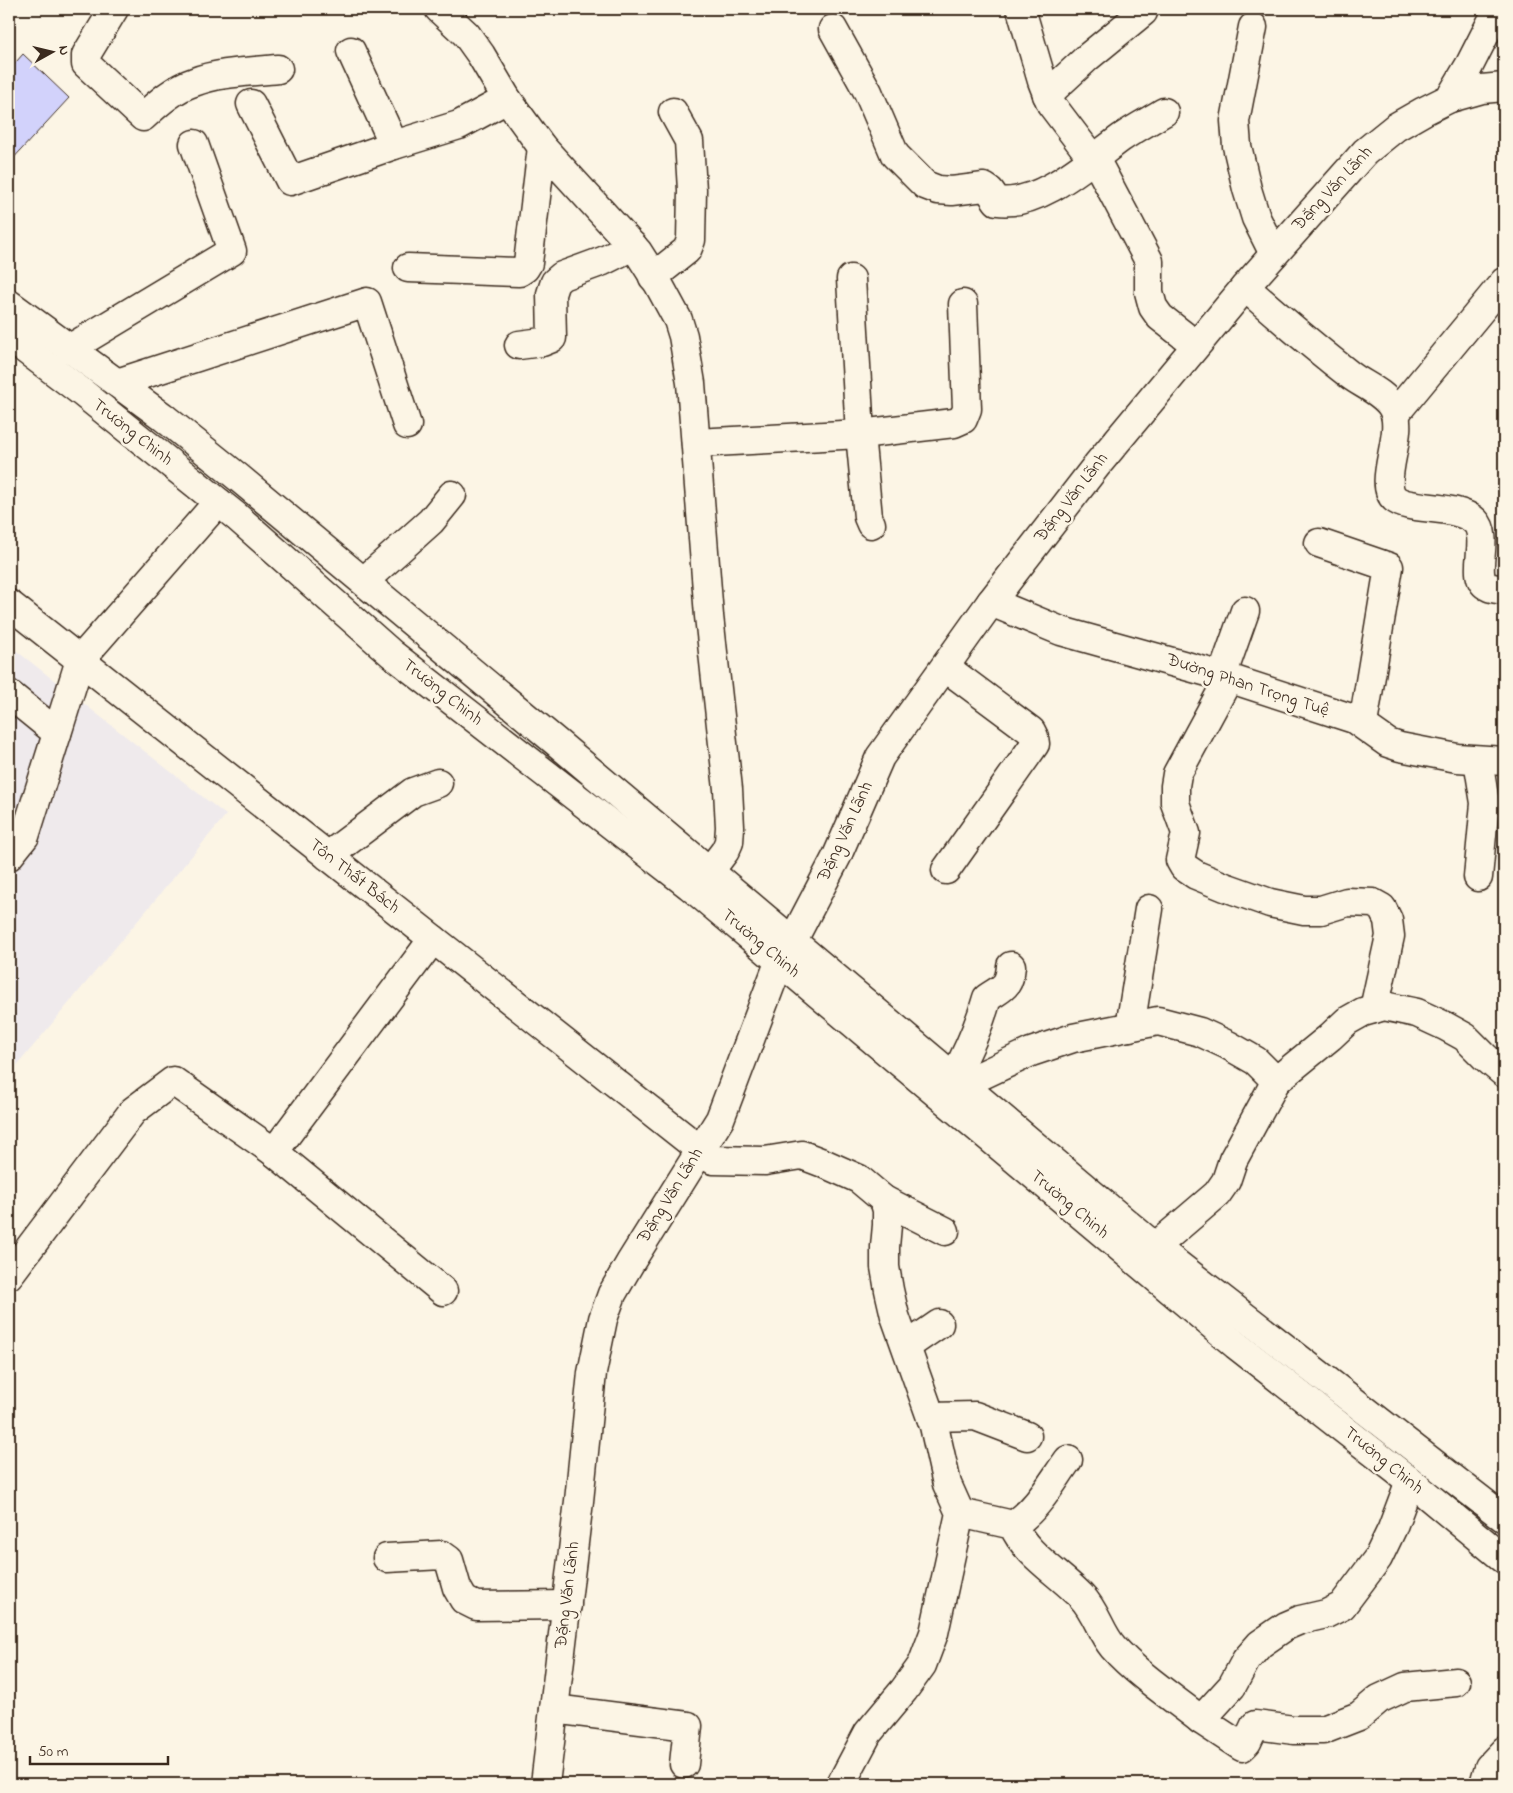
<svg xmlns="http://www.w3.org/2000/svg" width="1513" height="1793" font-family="'Indie Flower',sans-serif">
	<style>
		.built { fill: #efeaec }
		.building { fill: #d2d2fb; stroke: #3b2a1e }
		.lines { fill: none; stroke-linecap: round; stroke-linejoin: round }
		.minor-casing { stroke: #3b2a1e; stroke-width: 31 }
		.highway-casing { stroke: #3b2a1e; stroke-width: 31 }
		.minor { stroke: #fcf5e5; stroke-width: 28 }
		.highway { stroke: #fcf5e5; stroke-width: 28 }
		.labels { text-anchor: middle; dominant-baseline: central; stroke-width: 5; stroke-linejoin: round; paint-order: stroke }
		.street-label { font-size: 18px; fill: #3b2a1e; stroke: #fcf5e5 }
	</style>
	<rect width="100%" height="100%" fill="#fcf5e5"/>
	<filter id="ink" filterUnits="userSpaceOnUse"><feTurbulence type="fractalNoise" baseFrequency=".02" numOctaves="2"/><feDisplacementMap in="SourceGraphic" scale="10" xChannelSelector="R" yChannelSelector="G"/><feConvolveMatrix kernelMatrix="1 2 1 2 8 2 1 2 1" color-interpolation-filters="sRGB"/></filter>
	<g filter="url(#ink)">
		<!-- built -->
		<path class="built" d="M9 645 226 815 9 1075Z"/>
		<!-- building -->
		<path class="building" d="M23 54 69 98 9 163V70Z"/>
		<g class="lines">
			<defs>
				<g id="minor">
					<path d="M114 9 86 55V64L143 117C158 103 175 88 194 82 220 72 250 72 278 69"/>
					<path d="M439 9 466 34 481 55 507 99 542 147 638 252 659 285 678 320 683 336 691 383 709 616 728 789 730 827 729 842 725 851 709 872 692 886"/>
					<path d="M1021 9 1042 81 1051 104 1101 170 1149 261V292L1153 307 1160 317 1196 345"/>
					<path d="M1253 27 1235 121 1237 146 1247 189 1256 218 1274 254"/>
					<path d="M833 29 868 92 895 155 925 185 938 190 952 191 984 187 990 191 997 201C1040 207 1088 162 1121 138 1134 129 1149 121 1164 112"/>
					<path d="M351 51 394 145"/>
					<path d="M1047 95 1088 57 1143 12"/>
					<path d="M1450 98 1469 66 1498 9"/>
					<path d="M251 104 290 181 394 145 459 125 507 99"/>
					<path d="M408 268 519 272 525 268 528 263 542 147"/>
					<path d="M653 277 687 250 691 240 692 190 689 141 673 112"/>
					<path d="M851 279 860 434 868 517 871 524"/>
					<path d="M1245 287C1279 317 1314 347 1350 375 1363 385 1383 392 1392 407 1407 432 1376 482 1395 499 1409 511 1457 504 1475 521 1492 538 1468 578 1489 587 1494 589 1500 589 1504 590"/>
					<path d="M519 345 542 342 552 338 551 294 555 282 562 276 603 261 633 246"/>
					<path d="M69 349 232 251 194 144"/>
					<path d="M117 383 367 302 407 425"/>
					<path d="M1395 414 1504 282"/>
					<path d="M696 443 860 434 954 423 963 419 967 409 963 304"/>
					<path d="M1319 543 1389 567 1363 724"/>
					<path d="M364 581 431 521 452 495"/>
					<path d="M991 602 1061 631 1222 676 1354 719 1388 743 1400 747 1457 758 1504 761"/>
					<path d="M9 604 713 1160 765 1161 802 1155 823 1163 859 1179 884 1200 887 1210V1225L885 1247V1267L889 1290 895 1316 934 1426 947 1484 960 1513 934 1633 922 1665 904 1690 868 1733 841 1784"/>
					<path d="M945 667 1031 731 1034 737 1035 744 946 870"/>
					<path d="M1222 676 1245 611"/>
					<path d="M1229 678 1177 774 1175 786V803L1186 833 1180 860 1184 867 1196 875 1225 887 1270 903 1304 910H1321L1347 902 1373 903 1382 908 1388 920 1390 936 1374 1009"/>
					<path d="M9 694 57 733"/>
					<path d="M9 856 25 836 80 660 218 502"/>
					<path d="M328 856 413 792 438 783"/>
					<path d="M1478 877 1485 803 1478 760"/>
					<path d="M1130 1027 1149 909"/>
					<path d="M954 1077C968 1051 979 1027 987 998 1003 987 1009 988 1011 966"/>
					<path d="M963 1084 1031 1052 1073 1038 1158 1021 1200 1032 1228 1045 1256 1061 1276 1081 1330 1037 1347 1021 1363 1012 1384 1006 1417 1013 1445 1026 1465 1037 1485 1057 1504 1073"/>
					<path d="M274 1152 443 1291"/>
					<path d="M884 1200 945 1231"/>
					<path d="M1155 1247 1217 1194 1226 1181 1233 1160 1276 1081"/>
					<path d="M9 1275 133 1111 173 1081 274 1152 433 939"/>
					<path d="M907 1346 939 1324"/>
					<path d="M931 1417 975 1416 1027 1436"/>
					<path d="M960 1513 1013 1525C1024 1553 1060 1574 1081 1596 1096 1611 1100 1632 1113 1647 1138 1675 1172 1697 1201 1720L1232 1686 1246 1660 1260 1644 1286 1626 1300 1620 1326 1614 1342 1606 1378 1558 1392 1529 1410 1481"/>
					<path d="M1013 1525C1037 1510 1052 1482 1068 1460"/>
					<path d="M387 1558 442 1555 449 1560 457 1588 464 1600 476 1606 567 1605"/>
					<path d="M554 1709 688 1726 684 1764"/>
					<path d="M1201 1720 1242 1747 1247 1742 1255 1725 1294 1730H1323L1359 1716 1379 1699 1405 1687 1456 1682"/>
					<path d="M545 1784 579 1501 592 1373 603 1319 612 1294 630 1263 720 1119 780 960 792 942 837 856 880 757 991 602 1097 465 1245 287 1365 152 1396 127 1424 111 1450 98 1482 89 1504 87"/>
					<path d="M1484 1784 1489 1767 1504 1751"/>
				</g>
				<g id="highway">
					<path d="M9 304 162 416 239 478 555 741 1155 1247 1504 1518"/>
					<path d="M9 337 79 390 237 517 392 654 690 886 1236 1345 1410 1481 1504 1559"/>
				</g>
			</defs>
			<!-- minor casing -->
			<use href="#minor" class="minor-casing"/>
			<!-- highway casing -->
			<use href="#highway" class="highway-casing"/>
			<!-- minor -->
			<use href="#minor" class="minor"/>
			<!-- highway -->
			<use href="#highway" class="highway"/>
		</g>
	</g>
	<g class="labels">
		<!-- street labels -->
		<g class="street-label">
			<text transform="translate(1333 189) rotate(-47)">Đặng Văn Lãnh</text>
			<text transform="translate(132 433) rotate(38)">Trường Chinh</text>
			<text transform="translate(1072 498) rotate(-52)">Đặng Văn Lãnh</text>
			<text transform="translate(1248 686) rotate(18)">Đường Phan Trọng Tuệ</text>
			<text transform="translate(442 693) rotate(38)">Trường Chinh</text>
			<text transform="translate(846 832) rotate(-65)">Đặng Văn Lãnh</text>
			<text transform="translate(354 877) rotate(38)">Tôn Thất Bách</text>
			<text transform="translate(760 944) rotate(40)">Trường Chinh</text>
			<text transform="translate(671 1196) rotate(-58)">Đặng Văn Lãnh</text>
			<text transform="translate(1069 1205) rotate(40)">Trường Chinh</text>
			<text transform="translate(1383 1461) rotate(39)">Trường Chinh</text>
			<text transform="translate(568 1595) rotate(-83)">Đặng Văn Lãnh</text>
		</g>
	</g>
	<!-- margin -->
	<rect width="1513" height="1793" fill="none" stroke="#fcf5e5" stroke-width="30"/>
	<rect x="15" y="15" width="1483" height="1763" fill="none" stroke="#3b2a1e" stroke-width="2" filter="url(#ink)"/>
	<!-- north arrow -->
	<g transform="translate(52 52) rotate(82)" stroke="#fcf5e5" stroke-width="4" paint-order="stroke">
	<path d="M0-4L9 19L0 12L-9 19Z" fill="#3b2a1e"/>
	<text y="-8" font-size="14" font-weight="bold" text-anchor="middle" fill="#3b2a1e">N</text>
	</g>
	<!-- scale -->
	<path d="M30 1756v8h138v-8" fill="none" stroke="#3b2a1e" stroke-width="2.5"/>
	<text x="38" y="1756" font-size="15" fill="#3b2a1e" stroke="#fcf5e5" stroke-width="4" paint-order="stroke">50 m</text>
</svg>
